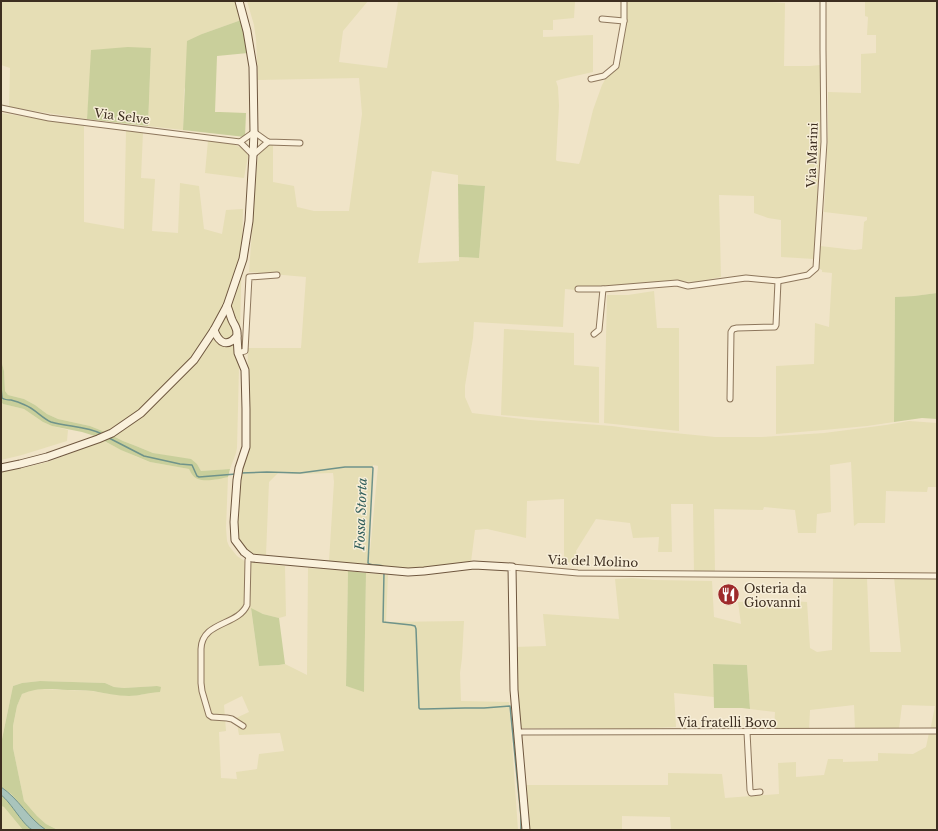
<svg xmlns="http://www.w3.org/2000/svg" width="938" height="831" font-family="'Libre Baskerville',serif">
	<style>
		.farmland { fill: #e6deb5; fill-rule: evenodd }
		.green { fill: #c9cf9b }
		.water { fill: #a9c4bc; stroke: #6f938a }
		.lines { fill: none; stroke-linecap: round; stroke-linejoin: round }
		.stream { stroke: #6f938a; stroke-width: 1.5 }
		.street-casing { stroke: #8d765c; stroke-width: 7 }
		.secondary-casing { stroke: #6f573f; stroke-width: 9 }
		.street { stroke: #faf1dc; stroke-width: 5 }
		.secondary { stroke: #faf1dc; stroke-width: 7 }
		.labels { text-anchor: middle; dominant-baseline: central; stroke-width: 3; stroke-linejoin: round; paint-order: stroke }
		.street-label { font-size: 12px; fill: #3d2e20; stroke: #f7eed8 }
		.poi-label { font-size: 12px; fill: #3d2e20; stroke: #f7eed8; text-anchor: start }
		.water-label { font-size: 13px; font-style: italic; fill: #2f5d5a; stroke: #f7eed8 }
	</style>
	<rect width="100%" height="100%" fill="#f0e4c8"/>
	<!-- farmland -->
	<g class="farmland">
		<path d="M1 1H239L244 19 202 34 184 90 183 130 148 126 151 48 92 50 87 119 9 107 10 68 1 65Z"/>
		<path d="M247 1H368L343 31 339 62 387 68 398 2 390 1H575L574 18 553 20V30H543V37L593 35V72L562 79 556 81 558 87 559 106 556 160 557 161 579 164 581 159 593 110 602 85 607 76 615 65 626 1H768L769 2 785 3 784 66H810L820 65V143L814 259 781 257V220L768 218 754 213V196L719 195 721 277 696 282 678 281 610 287H576L575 290 565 289 563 327 474 322 473 338 465 386V397L472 413 530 420 612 426 634 429 715 437H762L824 433 886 425 909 421 937 423V487H928L927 492 886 491 885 523H858L854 526 851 462 830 465 831 512 817 514 816 533H798L795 510 764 507 763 510 714 509 715 573H694L693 504H671L672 552H658L659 537 633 538 630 523 596 519 576 551 579 563 564 562V499L527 501 526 538 487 529 475 530 471 562 420 568H406L329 561 334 482 333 473 294 474 279 472 269 482 266 555 249 554 236 542V478L246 448 248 348H301L306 277 249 272 257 163 259 154 263 149 270 144 273 143V182L294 186 297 207 314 211H349L362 114 359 78 258 80 256 39 254 25ZM432 171 458 175V184L485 186 479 258 459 257V261L418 263ZM373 465 378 466 370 552H369Z"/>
		<path d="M865 1H937V293L914 296 895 297 894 422 867 426 824 430 776 434V366L814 364 815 323 829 327 832 273 822 272V270L818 268 820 246 855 250 862 249 864 222 867 220V217L824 212 828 134V92L861 93V54L876 53V35H867L868 17 865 16Z"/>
		<path d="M1 113 84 126V222L124 229 126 131 143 132 141 178 155 179 152 231 178 233 180 183 199 186 204 229 222 234 226 210 243 209 237 448 236 453 230 469 201 471 197 464 169 456 153 453 136 446 123 441 105 432 90 426 58 419 47 414 35 405 24 399 8 395 5 391 4 371 1 360Z"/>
		<path d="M208 140 233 144 244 149 248 156 244 178 205 173Z"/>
		<path d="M654 291 657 328H679V431L604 423 607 295H628Z"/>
		<path d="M504 329 574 333V365L599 367V423L501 415Z"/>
		<path d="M1 402 3 404 24 409 43 422 52 426 68 430 67 441 22 455 1 460Z"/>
		<path d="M101 440 137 457 150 462 189 469 192 474 215 479 228 477 226 528 227 541 229 546 237 556 246 562 285 566 286 616 279 618 263 614 251 609 259 666 279 665 285 664 307 675 308 568 348 571 346 686 364 691 366 573 388 575 386 622 464 621 462 658 460 673 461 701 509 702 518 830H58L46 824 37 816 24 801 13 748V726L17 706 22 694 31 690 42 689 92 691 104 693 130 696 141 695 150 692H160L157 686 124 688 114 687 105 683 40 681 22 683 13 686 1 744V472L22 468 48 462 74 452ZM242 696 249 712 236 718 239 735 280 733 284 751 259 754 257 769 236 772 237 779 221 778 219 732 226 731 224 705Z"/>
		<path d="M833 577 867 578 870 652H901L894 577 937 578V731H930L935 706 902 705 899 729 855 730 854 705 810 710 809 731 774 730 775 712 750 709 747 665 713 664 714 697 674 693 676 727 631 729 519 728 514 647 546 646 543 614 619 619 615 579 632 578 655 580 712 581 714 617 741 624 738 602 774 600 807 602 810 648 817 652 832 650Z"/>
		<path d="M929 733H937V830H671L670 817 622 816V830H526L523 785H668V773L722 774 725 798 779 794 778 763 796 762V777L824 775 828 759H843V762L878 761V753L913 754 926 747Z"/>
		<path d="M1 806 4 807 23 830H1Z"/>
	</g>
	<!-- green -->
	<g class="green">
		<path d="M244 19 248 53 217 56 215 112H220L246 113 245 137 183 130 187 41 202 34Z"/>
		<path d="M128 47 151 48 148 126 87 119 91 50Z"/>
		<path d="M458 184 485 186 479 258 459 257Z"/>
		<path d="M937 293V419L922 418 894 422 895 297 914 296Z"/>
		<path d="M1 360 4 371 5 391 8 395 24 399 35 405 47 414 58 419 90 426 105 432 123 441 136 446 153 453 191 459 197 464 201 471 230 469 228 477C220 479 205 482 198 479 193 477 191 473 189 469L150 462 121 450 95 436 82 432 52 426 43 422 24 409 3 404 1 402Z"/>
		<path d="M348 571 366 573 364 692 346 686Z"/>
		<path d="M251 608 263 614 279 618 285 664 279 665 259 666Z"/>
		<path d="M713 664 747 665 750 709 742 708H714Z"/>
		<path d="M40 681 105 683 114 687 124 688 157 686 161 687 160 692C150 692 140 696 129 696 117 696 105 693 93 691 84 690 76 690 68 690 50 689 38 687 22 694L17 706 13 726V748L24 801 37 816 46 824 58 830H46L37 824 11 794 1 787V744L13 686 22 683Z"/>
		<path d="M1 795C14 804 20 822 33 830H23L4 807 1 806Z"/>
	</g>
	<!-- water -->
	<path class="water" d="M1 787C19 799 28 818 46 830 42 830 37 831 33 830 24 827 11 802 1 795Z"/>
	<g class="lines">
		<!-- stream -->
		<g class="stream">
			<path d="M1 387 2 398C5 400 7 400 11 400 16 401 21 403 25 405 35 409 42 418 51 422 68 427 86 426 102 434"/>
			<path d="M107 437 144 456 180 464 192 465 197 476 199 477 236 474"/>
			<path d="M240 473 267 472 300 473 345 467H372L373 468 368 563C372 567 380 563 384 567"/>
			<path d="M384 572 383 622 411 625 415 626 416 629 419 708 420 709H424L465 708H484L510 706 521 817V830"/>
		</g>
		<defs>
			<g id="street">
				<path d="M602 19 624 21"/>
				<path d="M591 79 604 76 616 66 624 21V1"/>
				<path d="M1 108 49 118 240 142 253 155 268 142"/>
				<path d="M240 142 254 132 268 142 300 143"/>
				<path d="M578 289H603L677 283 688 286 746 278 778 281 808 275 816 268 824 142 823 50V1"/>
				<path d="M594 334 599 330 603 289"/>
				<path d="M238 353 245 351 249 277 277 275"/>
				<path d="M730 399 731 332 733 329 737 328 775 327 776 325 778 281"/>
				<path d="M512 567 578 573 937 576"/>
				<path d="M243 726 232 719 227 718 212 717 209 715 202 691 201 683V649C202 621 238 626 247 605L248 560 250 557"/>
				<path d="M518 732 937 731"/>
				<path d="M747 732 750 790 751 793 760 792"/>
			</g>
			<g id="secondary">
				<path d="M214 330C219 343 227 348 237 336 238 328 235 327 232 320 230 315 229 310 227 306"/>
				<path d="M237 336 238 353 245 370 246 409V447L239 468 237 480 234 522 235 540 244 552 252 558 408 572 424 571 474 565 512 567 514 690 526 830"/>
				<path d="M1 468 20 464 47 457 98 439 112 433 141 413 194 360 214 330 227 306 243 259 249 221 253 155 254 132 253 67 247 31 239 1"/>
			</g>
		</defs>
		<!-- street casing -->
		<use href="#street" class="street-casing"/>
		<!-- secondary casing -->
		<use href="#secondary" class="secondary-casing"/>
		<!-- street -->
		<use href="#street" class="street"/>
		<!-- secondary -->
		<use href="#secondary" class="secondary"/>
	</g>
	<!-- icons -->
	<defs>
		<symbol id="restaurant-disc" viewBox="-11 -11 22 22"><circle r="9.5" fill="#9e2a2b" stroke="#f7eed8"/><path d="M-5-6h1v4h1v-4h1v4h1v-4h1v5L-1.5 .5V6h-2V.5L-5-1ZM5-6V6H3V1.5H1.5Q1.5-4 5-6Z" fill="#fff"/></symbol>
	</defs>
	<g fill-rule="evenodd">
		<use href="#restaurant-disc" x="716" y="582" width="25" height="25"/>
	</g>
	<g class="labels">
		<!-- street labels -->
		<g class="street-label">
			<text transform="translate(122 116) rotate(7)">Via Selve</text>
			<text transform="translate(812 155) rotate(-88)">Via Marini</text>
			<text transform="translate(593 561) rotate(2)">Via del Molino</text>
			<text x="727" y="722">Via fratelli Bovo</text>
		</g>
		<!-- poi labels -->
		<g class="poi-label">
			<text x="744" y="588">Osteria da<tspan x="744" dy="14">Giovanni</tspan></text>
		</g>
		<!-- water labels -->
		<g class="water-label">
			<text transform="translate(361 514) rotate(-88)">Fossa Storta</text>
		</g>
	</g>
	<!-- border -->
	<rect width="938" height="831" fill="none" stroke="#3d2e20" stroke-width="4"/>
</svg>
